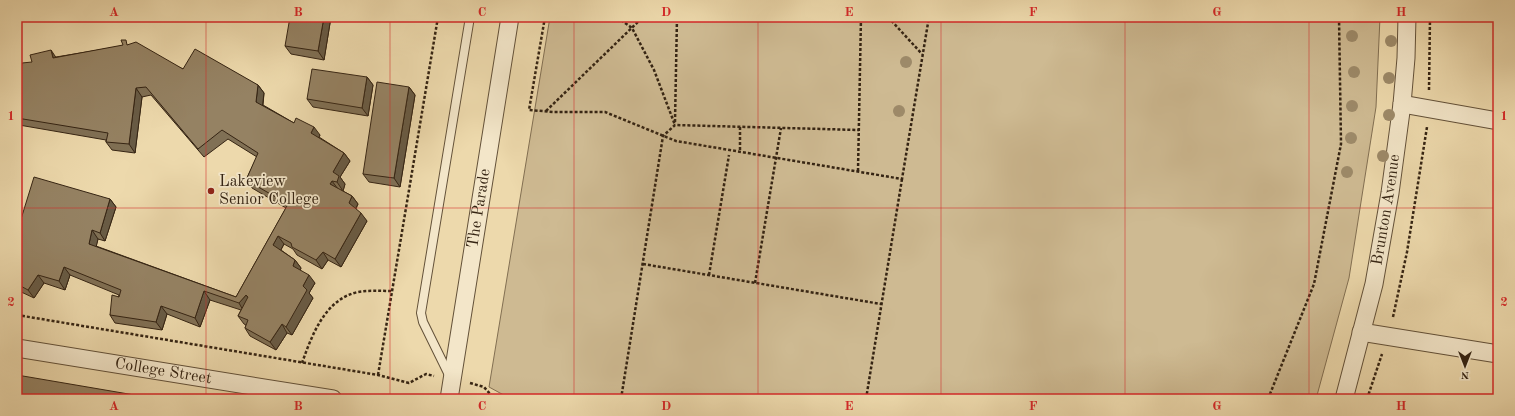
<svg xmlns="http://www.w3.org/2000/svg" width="1515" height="416" font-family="'Old Standard TT',serif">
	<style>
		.green { fill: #ceba92; stroke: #826f52 }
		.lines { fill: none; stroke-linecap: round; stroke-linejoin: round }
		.service-casing { stroke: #635139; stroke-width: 10 }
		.minor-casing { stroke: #635139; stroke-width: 19 }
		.path { stroke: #352413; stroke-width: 2.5; stroke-dasharray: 3 2; stroke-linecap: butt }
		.service { stroke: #f3e6c9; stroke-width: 8 }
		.minor { stroke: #f3e6c9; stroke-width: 17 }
		.tree { fill: #9d8a69 }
		.wall { fill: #807055; stroke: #352413 }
		.shaded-wall { fill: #685b45; stroke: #352413 }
		.building { fill: #958263; stroke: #352413 }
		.grid { fill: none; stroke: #d62828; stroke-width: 1; stroke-opacity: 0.55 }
		.poi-dot { fill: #8f2418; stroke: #f3e6c9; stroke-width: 1.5 }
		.labels { text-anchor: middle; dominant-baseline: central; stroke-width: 3.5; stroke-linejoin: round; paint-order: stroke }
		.poi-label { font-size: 16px; fill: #352413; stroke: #f3e6c9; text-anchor: start }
		.street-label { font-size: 16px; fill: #352413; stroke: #f3e6c9 }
		.neatline { fill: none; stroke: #d62828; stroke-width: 1.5 }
		.grid-label { font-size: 13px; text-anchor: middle; font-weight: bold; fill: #d62828 }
	</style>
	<rect width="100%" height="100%" fill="#edd9ac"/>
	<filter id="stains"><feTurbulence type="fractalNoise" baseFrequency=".005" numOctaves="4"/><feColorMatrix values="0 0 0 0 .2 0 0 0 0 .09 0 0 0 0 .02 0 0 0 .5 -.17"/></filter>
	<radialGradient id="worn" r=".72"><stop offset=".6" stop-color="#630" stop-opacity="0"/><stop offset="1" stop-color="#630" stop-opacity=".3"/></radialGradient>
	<!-- green -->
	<path class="green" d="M550 17H1380L1376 107 1349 278 1316 399H511L489 387Z"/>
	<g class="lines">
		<defs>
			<path id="service" d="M450 377 423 322 421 313 470 17"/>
			<g id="minor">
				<path d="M1402 104 1498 121"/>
				<path d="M1361 332 1498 354"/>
				<path id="s1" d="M17 348 333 399"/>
				<path id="s2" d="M449 399 510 17"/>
				<path id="s3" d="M1344 399 1374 284 1390 193 1402 104 1406 58 1407 17"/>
			</g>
		</defs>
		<!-- service casing -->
		<use href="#service" class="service-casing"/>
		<!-- minor casing -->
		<use href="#minor" class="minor-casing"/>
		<!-- path -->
		<g class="path">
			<path d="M545 17 529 110 554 112H605L676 141 902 179 929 17"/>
			<path d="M617 17 632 28 654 70 675 125"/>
			<path d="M888 17 922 54"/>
			<path d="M17 30 19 17"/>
			<path d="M1429 90 1430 17"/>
			<path d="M546 111 643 17"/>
			<path d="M675 122 677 17"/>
			<path d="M740 127V151"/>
			<path d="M858 171 861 17"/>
			<path d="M643 264 881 304"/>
			<path d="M709 275 729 155"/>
			<path d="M755 283 781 128"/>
			<path d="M17 315 378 375 409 383 426 374 434 376"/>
			<path d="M1393 317 1407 252 1427 127"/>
			<path d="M302 363C312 335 325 299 358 292 369 290 380 291 392 291"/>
			<path d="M378 375 438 17"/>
			<path d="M470 383 484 387 491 395 500 399"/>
			<path d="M621 399 663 136 675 125 859 130"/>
			<path d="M866 399 902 179"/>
			<path d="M1268 399 1314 284 1341 144 1339 17"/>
			<path d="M1367 399 1382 354"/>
		</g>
		<!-- service -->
		<use href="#service" class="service"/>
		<!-- minor -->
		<use href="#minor" class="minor"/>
	</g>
	<!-- trees -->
	<g class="tree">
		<circle cx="1352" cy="36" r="6"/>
		<circle cx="1391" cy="41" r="6"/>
		<circle cx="906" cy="62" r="6"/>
		<circle cx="1354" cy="72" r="6"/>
		<circle cx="1389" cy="78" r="6"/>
		<circle cx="1352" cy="106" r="6"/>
		<circle cx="899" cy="111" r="6"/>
		<circle cx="1389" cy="115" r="6"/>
		<circle cx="1351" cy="138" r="6"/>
		<circle cx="1383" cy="156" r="6"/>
		<circle cx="1347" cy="172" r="6"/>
	</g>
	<!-- wall -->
	<g class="wall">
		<path d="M331 17 324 60 291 54 285 46Z"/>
		<path d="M129 45 183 69 258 85 264 93 263 105 294 123 320 135 319 137 344 153 350 161 340 177 345 184 343 191 341 190 352 196 358 204 356 209 367 221 341 267 328 260 322 269 297 255 293 249 284 244 281 250 295 260 301 268 300 270 315 283 309 293 313 298 292 335 287 333 276 350 250 336 245 328 246 325 244 324 238 316 241 310 210 300 200 327 167 314 162 330 115 323 110 315 119 295 70 275 65 290 44 283 34 298 17 290V232L110 199 116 207 105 241 98 239 96 246 236 297 286 208 252 188 246 180 257 157 228 139 204 157 151 95 142 97 135 153 112 150 106 142V140L19 125 17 122V94L32 62 56 57Z"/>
		<path d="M367 77 373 85 368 116 313 107 307 99Z"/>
		<path d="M409 87 415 95 400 187 369 182 363 174Z"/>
	</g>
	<!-- shaded-wall -->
	<g class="shaded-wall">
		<path d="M324 17H331L324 60 318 51Z"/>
		<path d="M51 50 57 59 53 58Z"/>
		<path d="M367 77 373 85 368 116 362 108Z"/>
		<path d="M258 85 264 93 262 110 256 102Z"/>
		<path d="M409 87 415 95 400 187 394 178Z"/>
		<path d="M136 88 142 97 135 153 129 144Z"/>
		<path d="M314 127 320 135 317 141 311 133Z"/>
		<path d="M344 153 350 161 340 177 345 184 343 191 337 182 333 172Z"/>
		<path d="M332 181 338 189 330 184Z"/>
		<path d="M352 196 358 204 354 211 349 203Z"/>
		<path d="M110 199 116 207 105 241 100 233Z"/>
		<path d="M361 213 367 221 341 267 335 259Z"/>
		<path d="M92 230 98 239 95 252 89 244Z"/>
		<path d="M278 236 284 244 279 253 273 245Z"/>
		<path d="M323 252 328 260 322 269 316 260Z"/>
		<path d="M295 260 301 268 299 274 293 266Z"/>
		<path d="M64 267 70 275 65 290 59 281Z"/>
		<path d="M38 275 44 283 34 298 28 290Z"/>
		<path d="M309 275 315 283 309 293 313 298 292 335 286 327 303 286Z"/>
		<path d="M204 291 210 300 200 327 195 318Z"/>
		<path d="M246 295 252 303 244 312 239 303Z"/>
		<path d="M161 306 167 314 162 330 156 322Z"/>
		<path d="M282 324 287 333 276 350 270 342Z"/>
	</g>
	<!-- building -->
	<g class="building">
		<path d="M290 17H324L318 51 285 46Z"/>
		<path d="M121 40H126L127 45 136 42 183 69 195 49 258 85 256 102 294 123 296 118 314 127 311 133 344 153 333 172 339 176 337 182 332 181 330 184 352 196 349 203 361 213 335 259 323 252 316 260 292 247 291 243 278 236 273 245 295 260 293 266 309 275 303 286 307 290 286 327 282 324 270 342 245 328 248 320 238 316 248 297 246 295 239 303 204 291 195 318 161 306 156 322 110 315 112 295 119 297 121 290 64 267 59 281 38 275 28 290 17 284V232L34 177 110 199 100 233 92 230 89 244 236 297 288 204 246 180 258 153 222 130 198 149 146 87 136 88 129 144 106 142 108 133 17 118V94L22 63 32 62 30 55 51 50 53 58 123 45Z"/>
		<path d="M312 69 367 77 362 108 307 99Z"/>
		<path d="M377 82 409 87 394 178 363 174Z"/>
		<path d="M17 375 152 398V399H17Z"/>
	</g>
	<!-- grid -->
	<path class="grid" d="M206 17V399M390 17V399M574 17V399M758 17V399M941 17V399M1125 17V399M1309 17V399M17 208H1498"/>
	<!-- markers -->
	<circle class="poi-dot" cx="211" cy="191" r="4"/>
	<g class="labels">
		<!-- poi labels -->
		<g class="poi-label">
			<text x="219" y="182">Lakeview<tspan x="219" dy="18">Senior College</tspan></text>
		</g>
		<!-- street labels -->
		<g class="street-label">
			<text stroke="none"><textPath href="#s2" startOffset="193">The Parade</textPath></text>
			<text stroke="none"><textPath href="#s3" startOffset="194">Brunton Avenue</textPath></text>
			<text stroke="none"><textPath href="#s1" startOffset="148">College Street</textPath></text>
		</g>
	</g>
	<!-- margin -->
	<rect width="1515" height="416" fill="none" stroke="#edd9ac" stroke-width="44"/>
	<!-- north arrow -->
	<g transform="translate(1465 366) rotate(180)" stroke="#f3e6c9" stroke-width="3" paint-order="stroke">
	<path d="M0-3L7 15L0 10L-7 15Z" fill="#352413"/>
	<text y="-6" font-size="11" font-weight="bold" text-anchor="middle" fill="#352413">N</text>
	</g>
	<rect x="22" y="22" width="1471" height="372" class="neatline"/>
	<g class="grid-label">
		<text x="114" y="16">A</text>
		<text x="298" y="16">B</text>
		<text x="482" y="16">C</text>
		<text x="666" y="16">D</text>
		<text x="849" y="16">E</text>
		<text x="1033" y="16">F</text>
		<text x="1217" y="16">G</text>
		<text x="1401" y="16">H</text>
		<text x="11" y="120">1</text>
		<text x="1504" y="120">1</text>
		<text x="11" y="306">2</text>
		<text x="1504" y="306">2</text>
		<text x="114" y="410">A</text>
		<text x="298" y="410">B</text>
		<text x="482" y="410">C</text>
		<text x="666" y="410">D</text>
		<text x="849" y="410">E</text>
		<text x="1033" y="410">F</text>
		<text x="1217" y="410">G</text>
		<text x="1401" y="410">H</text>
	</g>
	<rect width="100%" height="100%" filter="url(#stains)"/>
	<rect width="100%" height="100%" fill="url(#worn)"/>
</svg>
